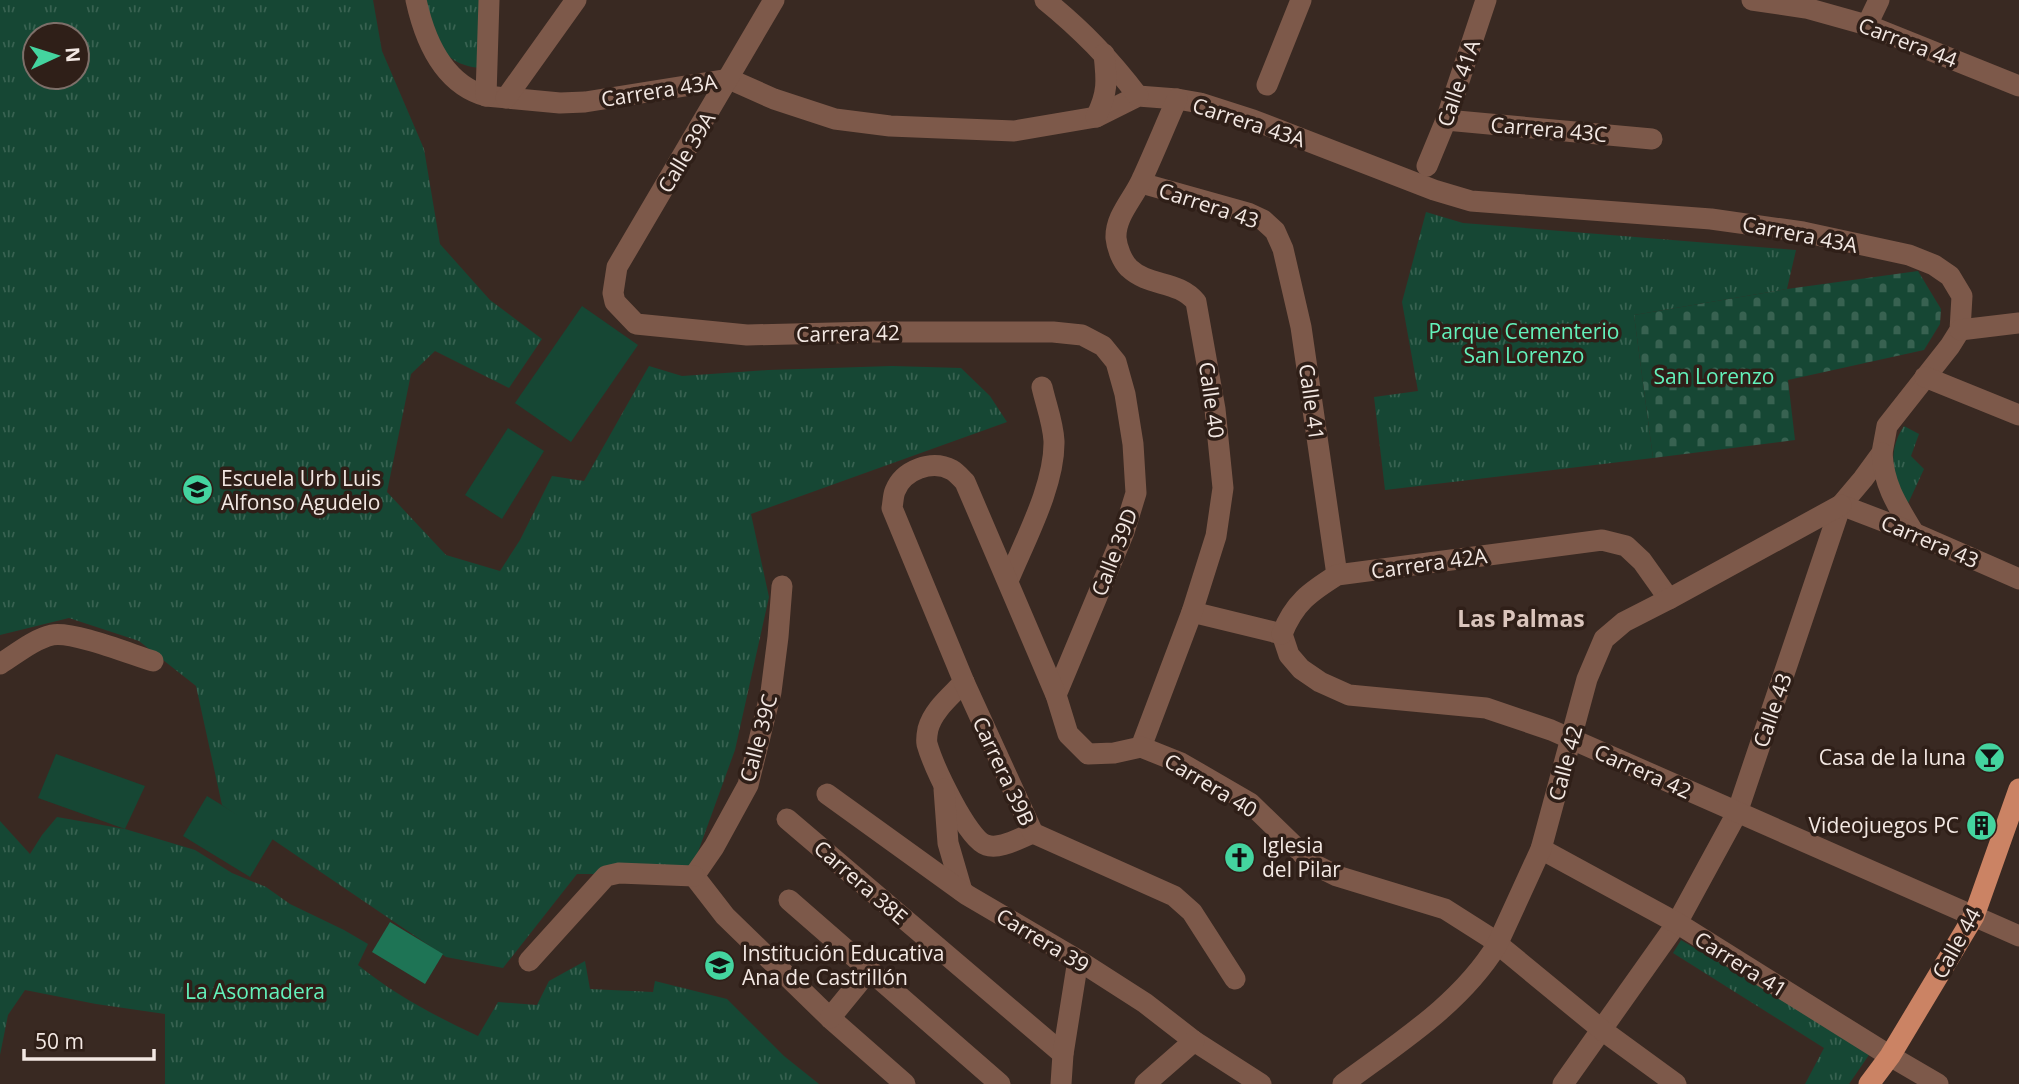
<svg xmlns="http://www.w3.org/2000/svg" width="2019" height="1084" font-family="'Open Sans',sans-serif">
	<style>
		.grass { fill: #164734 }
		.cemetery { fill: url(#cemetery-stones) }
		.park { fill: url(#park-tufts); fill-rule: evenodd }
		.water { fill: #1e7455 }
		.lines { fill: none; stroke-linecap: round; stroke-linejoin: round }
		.minor { stroke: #7d594a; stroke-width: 21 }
		.major { stroke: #cb8364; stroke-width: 21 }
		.labels { text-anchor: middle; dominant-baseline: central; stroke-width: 7; stroke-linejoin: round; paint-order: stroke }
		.street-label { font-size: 21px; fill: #f3e8e3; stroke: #2f1f18 }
		.park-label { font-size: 21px; fill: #63f2bb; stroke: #2f1f18 }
		.poi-label { font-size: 21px; fill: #f3e8e3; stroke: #2f1f18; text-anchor: start }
		.neighbourhood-label { font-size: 23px; font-weight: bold; fill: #dac5bc; stroke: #2f1f18 }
	</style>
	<defs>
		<pattern id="cemetery-stones" width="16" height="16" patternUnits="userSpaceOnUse" patternTransform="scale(1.75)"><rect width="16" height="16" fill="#164734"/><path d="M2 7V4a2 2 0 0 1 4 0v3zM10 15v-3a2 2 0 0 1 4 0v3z" fill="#386251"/></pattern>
		<pattern id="park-tufts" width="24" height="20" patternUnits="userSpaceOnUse" patternTransform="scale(1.75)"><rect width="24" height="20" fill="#164734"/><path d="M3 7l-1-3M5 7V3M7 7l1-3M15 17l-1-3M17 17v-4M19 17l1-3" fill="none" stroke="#386251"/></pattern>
	</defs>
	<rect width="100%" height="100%" fill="#392922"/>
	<!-- grass -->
	<g class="grass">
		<path d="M582 306 638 345 571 442 515 403Z"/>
		<path d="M508 428 544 451 502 519 465 495Z"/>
		<path d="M56 754 145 786 125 829 38 798Z"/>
		<path d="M207 796 274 837 250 877 183 836Z"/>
	</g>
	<!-- cemetery -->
	<path class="cemetery" d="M1918 271 1941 309 1940 324 1924 350 1788 380 1795 440 1653 458 1634 315 1787 289Z"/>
	<!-- park -->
	<g class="park">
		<path d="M0 0H373L382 51 424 149 440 244 490 300 542 339 509 388 435 351 411 374 387 492 446 555 500 571 520 540 552 476 584 481 649 366 682 376 768 370 892 366 961 368 990 396 1007 422 751 514 769 597 735 750 690 874H577L503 968 446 957 222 805 196 686 139 641 69 618 0 635ZM35 35H77V77H35Z"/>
		<path d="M425 0H480V68C437 64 437 35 425 0Z"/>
		<path d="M1426 212 1463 223 1796 250 1787 289 1634 315 1653 458 1385 490 1374 397 1418 391 1402 302Z"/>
		<path d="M1904 426 1919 434 1911 456 1924 469 1906 508C1895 479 1885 454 1904 426Z"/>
		<path d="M57 817 125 829 195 850 232 873 266 887 290 904 344 930 368 944 358 965C395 995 435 1016 478 1036L498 1002 537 1005 549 981 585 961 590 989 653 992 655 981 727 999 784 1056 819 1084H165V1014L96 1004 25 990 8 1015 0 1055V821L30 854 42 835Z"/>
		<path d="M1681 940 1871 1052 1849 1084H1805L1824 1048 1673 953Z"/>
	</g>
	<!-- water -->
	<path class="water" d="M390 922 443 954 425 984 372 952Z"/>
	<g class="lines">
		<!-- minor -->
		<g class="minor">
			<path d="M416 0C425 41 443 84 486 96L560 103 585 102 729 79 774 99 835 119 890 126 1014 131 1096 117 1138 96 1177 99 1200 103 1253 120 1434 190 1471 201 1711 219 1803 232 1909 255 1934 265 1950 276 1962 296 1960 330 1950 346 1887 426 1882 453 1863 479 1841 505 1737 813 1677 923 1563 1084"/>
			<path d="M774 0 617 267 613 293 615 302 636 324 747 335 873 332H1053L1082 335 1103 346 1116 362 1125 394 1133 444 1136 493 1124 532 1056 695"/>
			<path d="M1045 0C1082 30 1109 58 1138 96"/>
			<path d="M1752 0 1806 8 1867 25 2019 86"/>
			<path d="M1867 25 1879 0"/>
			<path d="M1267 85 1301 0"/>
			<path d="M486 96 489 0"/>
			<path d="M506 98 576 0"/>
			<path d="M1096 117C1108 93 1107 81 1104 54"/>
			<path d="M1446 120 1652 139"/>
			<path d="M1427 166 1446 120 1486 0"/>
			<path d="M1141 183 1248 213 1263 220 1275 231 1283 249 1301 327 1337 575"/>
			<path d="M1960 330 2019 323"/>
			<path d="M1925 377 2019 415"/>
			<path d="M1882 453C1884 486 1897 505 1914 533"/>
			<path d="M1841 505 1914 533 2019 579"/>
			<path d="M1008 581C1025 540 1055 485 1054 441 1053 422 1046 405 1042 387"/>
			<path d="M1192 612 1282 634"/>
			<path d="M1282 634 1289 655 1301 669 1320 682 1349 695 1486 708 1551 730 2019 936"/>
			<path d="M1282 634C1294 603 1310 592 1337 575L1602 540 1626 546 1642 561 1669 599"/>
			<path d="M0 664C16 654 34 639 52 635 73 631 130 654 153 661"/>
			<path d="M964 682C951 696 933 710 928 729 927 734 926 739 927 744 933 765 967 839 986 845 1000 850 1019 838 1033 833"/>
			<path d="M1141 747 1192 612 1216 536 1223 488 1215 409 1196 302C1178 280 1149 287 1129 268 1122 261 1117 248 1116 238 1115 216 1134 198 1142 179 1154 153 1165 126 1177 99"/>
			<path d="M944 789 948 843 962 891"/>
			<path d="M827 794 967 895 1078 960 1145 1003 1194 1041 1261 1084"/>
			<path d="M787 819 1063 1054"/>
			<path d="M1541 849 1677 923 1890 1056 1938 1084"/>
			<path d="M694 876 714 847 748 785 771 692 778 637 782 586"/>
			<path d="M694 876 725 916 830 1018 905 1084"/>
			<path d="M789 900 1000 1084"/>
			<path d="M529 961 606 876 619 873 694 876"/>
			<path d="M1235 979 1192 912 1174 896 1033 833 964 682 892 508C893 503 893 496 895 491 903 470 932 459 952 470 957 473 961 478 965 482L1056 695 1068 734 1088 754 1114 753 1141 747 1181 763 1250 803 1313 864 1337 876 1445 909 1489 937 1602 1030 1676 1084"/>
			<path d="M830 1018 870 969"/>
			<path d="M1061 1084 1063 1054 1078 960"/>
			<path d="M1145 1084 1194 1041"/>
			<path d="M1343 1084C1398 1043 1460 1005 1497 945L1541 849 1587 679 1604 639 1624 622 1669 599 1841 505"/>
		</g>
		<!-- major -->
		<path class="major" d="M1869 1084 1890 1056 1974 916 2019 789"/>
	</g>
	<!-- icons -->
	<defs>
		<symbol id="school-disc" viewBox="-11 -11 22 22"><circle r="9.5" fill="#44d49f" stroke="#2f1f18"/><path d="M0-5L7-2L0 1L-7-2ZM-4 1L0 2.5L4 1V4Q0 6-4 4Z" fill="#111"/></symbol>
		<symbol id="bar-disc" viewBox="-11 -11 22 22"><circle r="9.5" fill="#44d49f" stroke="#2f1f18"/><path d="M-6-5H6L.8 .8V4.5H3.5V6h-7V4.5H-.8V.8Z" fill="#111"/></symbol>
		<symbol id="building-disc" viewBox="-11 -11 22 22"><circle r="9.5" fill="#44d49f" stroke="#2f1f18"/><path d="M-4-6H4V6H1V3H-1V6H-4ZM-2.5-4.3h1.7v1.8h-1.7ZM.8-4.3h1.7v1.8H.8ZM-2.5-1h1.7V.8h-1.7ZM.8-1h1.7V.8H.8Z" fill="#111"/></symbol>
		<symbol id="church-disc" viewBox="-11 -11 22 22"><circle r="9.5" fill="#44d49f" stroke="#2f1f18"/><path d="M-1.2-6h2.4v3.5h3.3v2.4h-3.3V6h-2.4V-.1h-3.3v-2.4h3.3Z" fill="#111"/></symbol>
	</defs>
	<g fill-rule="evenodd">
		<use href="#school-disc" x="180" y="472" width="35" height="35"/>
		<use href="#bar-disc" x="1972" y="740" width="35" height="35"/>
		<use href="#building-disc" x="1964" y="808" width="35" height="35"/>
		<use href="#church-disc" x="1222" y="840" width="35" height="35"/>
		<use href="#school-disc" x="702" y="948" width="35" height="35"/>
	</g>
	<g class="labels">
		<!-- street labels -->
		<g class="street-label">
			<text transform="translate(1908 42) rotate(21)">Carrera 44</text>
			<text transform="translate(1458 83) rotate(-71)">Calle 41A</text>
			<text transform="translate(659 90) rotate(-9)">Carrera 43A</text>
			<text transform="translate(1249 122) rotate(18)">Carrera 43A</text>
			<text transform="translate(1549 129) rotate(5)">Carrera 43C</text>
			<text transform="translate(686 152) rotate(-59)">Calle 39A</text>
			<text transform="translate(1209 205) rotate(18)">Carrera 43</text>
			<text transform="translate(1800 234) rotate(11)">Carrera 43A</text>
			<text transform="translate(848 333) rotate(-1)">Carrera 42</text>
			<text transform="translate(1212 400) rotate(82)">Calle 40</text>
			<text transform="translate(1312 402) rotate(82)">Calle 41</text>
			<text transform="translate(1930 541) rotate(23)">Carrera 43</text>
			<text transform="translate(1114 552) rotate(-69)">Calle 39D</text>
			<text transform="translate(1429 563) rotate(-8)">Carrera 42A</text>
			<text transform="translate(1772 710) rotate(-71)">Calle 43</text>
			<text transform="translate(758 738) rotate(-75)">Calle 39C</text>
			<text transform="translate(1565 763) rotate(-75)">Calle 42</text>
			<text transform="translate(1004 771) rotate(65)">Carrera 39B</text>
			<text transform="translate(1643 771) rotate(24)">Carrera 42</text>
			<text transform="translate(1211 785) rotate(31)">Carrera 40</text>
			<text transform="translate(861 882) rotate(41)">Carrera 38E</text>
			<text transform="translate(1043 940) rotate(31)">Carrera 39</text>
			<text transform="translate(1956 943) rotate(-61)">Calle 44</text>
			<text transform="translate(1741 964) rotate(32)">Carrera 41</text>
		</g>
		<!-- park labels -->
		<g class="park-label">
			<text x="1524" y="331">Parque Cementerio<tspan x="1524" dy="24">San Lorenzo</tspan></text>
			<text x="1714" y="376">San Lorenzo</text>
			<text x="255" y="991">La Asomadera</text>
		</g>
		<!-- poi labels -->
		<g class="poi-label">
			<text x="221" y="478">Escuela Urb Luis<tspan x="221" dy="24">Alfonso Agudelo</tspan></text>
			<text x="1966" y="757" text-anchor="end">Casa de la luna</text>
			<text x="1959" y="825" text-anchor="end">Videojuegos PC</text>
			<text x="1262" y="845">Iglesia<tspan x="1262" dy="24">del Pilar</tspan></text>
			<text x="742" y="953">Institución Educativa<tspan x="742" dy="24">Ana de Castrillón</tspan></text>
		</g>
		<!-- neighbourhood labels -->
		<g class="neighbourhood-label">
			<text x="1521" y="618">Las Palmas</text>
		</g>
	</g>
	<!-- north arrow -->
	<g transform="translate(56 56) rotate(86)"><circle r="33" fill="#2f1f18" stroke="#7d6f69" stroke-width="2"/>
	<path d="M0-5L12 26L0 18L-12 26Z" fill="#44d49f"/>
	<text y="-10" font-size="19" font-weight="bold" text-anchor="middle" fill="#f3e8e3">N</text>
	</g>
	<!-- scale -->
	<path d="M24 1049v10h130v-10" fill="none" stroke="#f3e8e3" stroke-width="3.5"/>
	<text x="35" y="1049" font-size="21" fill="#f3e8e3" stroke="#2f1f18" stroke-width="5" paint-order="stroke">50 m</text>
</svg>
